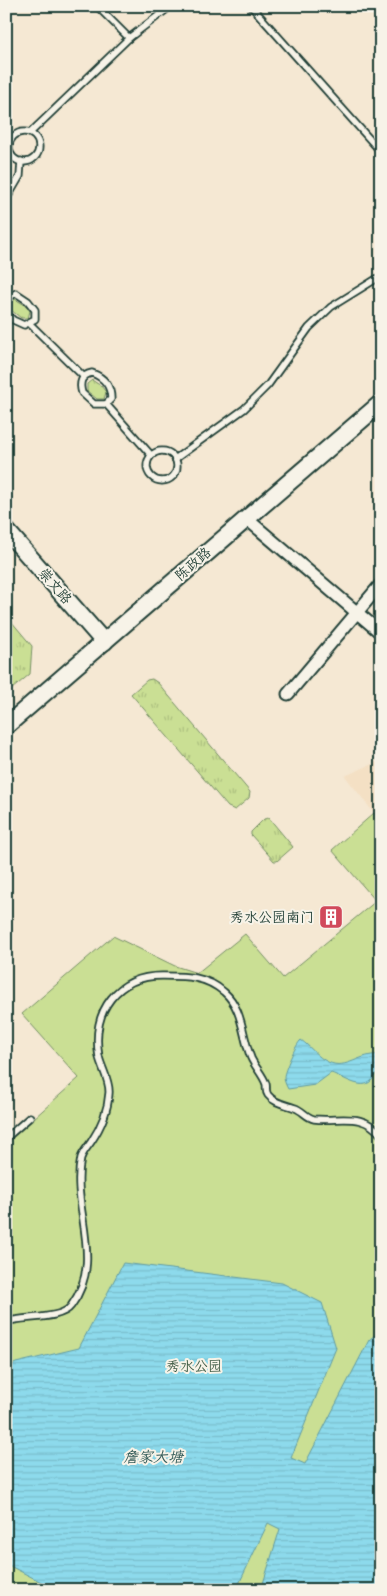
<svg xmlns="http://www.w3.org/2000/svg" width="387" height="1596" font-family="'Balsamiq Sans','LXGW WenKai TC',sans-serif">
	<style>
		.built { fill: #f4e0c4 }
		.grass { fill: url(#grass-tufts); stroke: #748e64 }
		.park { fill: #cadf94; stroke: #748e64 }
		.water { fill: url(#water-rules); stroke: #619ba2 }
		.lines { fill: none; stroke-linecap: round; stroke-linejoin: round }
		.lane-casing { stroke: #1f3d34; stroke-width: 9 }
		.street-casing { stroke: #1f3d34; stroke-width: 15 }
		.secondary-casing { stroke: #1f3d34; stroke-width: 20 }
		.lane { stroke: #f7f3e8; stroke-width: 5.5 }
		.street { stroke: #f7f3e8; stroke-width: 11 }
		.secondary { stroke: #f7f3e8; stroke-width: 16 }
		.labels { text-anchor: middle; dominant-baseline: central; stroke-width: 4; stroke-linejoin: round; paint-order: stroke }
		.street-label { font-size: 14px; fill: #1f3d34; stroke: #f7f3e8 }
		.poi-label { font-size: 14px; fill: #1f3d34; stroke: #f7f3e8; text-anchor: end }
		.park-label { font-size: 14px; fill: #415d47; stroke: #f7f3e8 }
		.water-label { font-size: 15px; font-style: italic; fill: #355c59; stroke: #f7f3e8 }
	</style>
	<defs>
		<pattern id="grass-tufts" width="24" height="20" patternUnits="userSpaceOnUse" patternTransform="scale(1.25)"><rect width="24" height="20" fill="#cadf94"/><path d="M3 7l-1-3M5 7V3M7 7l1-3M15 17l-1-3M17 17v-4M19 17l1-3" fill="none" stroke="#adc080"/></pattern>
		<pattern id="water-rules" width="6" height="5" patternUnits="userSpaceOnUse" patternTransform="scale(1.25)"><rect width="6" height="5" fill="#8ddaec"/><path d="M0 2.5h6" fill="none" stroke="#79bccb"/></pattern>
	</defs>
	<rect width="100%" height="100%" fill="#f5e8d3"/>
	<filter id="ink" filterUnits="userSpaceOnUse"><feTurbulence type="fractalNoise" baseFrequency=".02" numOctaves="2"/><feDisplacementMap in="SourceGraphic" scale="10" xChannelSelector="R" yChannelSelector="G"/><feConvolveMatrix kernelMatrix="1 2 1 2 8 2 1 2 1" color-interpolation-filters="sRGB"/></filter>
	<g filter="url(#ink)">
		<!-- built -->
		<path class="built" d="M381 760V822L345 776Z"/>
		<!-- grass -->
		<g class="grass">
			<path d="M15 299 25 305 30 311 28 318H21L11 310V303Z"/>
			<path d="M92 380 101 386 106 392 104 399H97L87 391V384Z"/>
			<path d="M6 615 32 646 30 674 6 694Z"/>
			<path d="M152 679 158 683 250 792 249 798 235 810 228 807 131 694 147 680Z"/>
			<path d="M269 818 293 847 277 861H274L251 835V832L264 819Z"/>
		</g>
		<!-- park -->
		<path class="park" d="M374 813 381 822V1590H6V1143L79 1078 22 1014 113 936 175 966 197 973 245 934 283 978 376 901 332 850Z"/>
		<!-- water -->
		<g class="water">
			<path d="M301 1040C311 1047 317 1057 328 1062 347 1071 360 1052 381 1055 381 1065 379 1068 374 1077 365 1094 344 1077 331 1073L315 1085 288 1089C286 1085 284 1081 284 1077 284 1071 296 1044 301 1040Z"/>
			<path d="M123 1263 282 1283 322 1303 336 1348 291 1458 305 1464 369 1340 381 1330V1590H261L280 1529 268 1523 236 1590H57L6 1564V1368L16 1363 79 1348Z"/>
		</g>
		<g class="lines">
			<defs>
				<g id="lane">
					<path d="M97 6 129 38"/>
					<path d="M251 6 381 152"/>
					<circle cx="24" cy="147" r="15"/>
					<path d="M30 133 129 38 171 6"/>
					<path d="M6 200 20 176 21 161"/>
					<path d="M6 299 16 293 28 301 35 310V319L24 325 13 320 6 313"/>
					<path d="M30 324 84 377"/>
					<path d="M92 373C105 378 111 386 111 399L106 404H94L82 393C79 383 81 375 92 373Z"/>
					<path d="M106 404 151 455"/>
					<circle cx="162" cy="466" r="15"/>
					<path d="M175 459 244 409 268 385 309 328 331 307 381 276"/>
					<path d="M6 1138 30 1117"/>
					<path d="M6 1322C23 1316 61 1320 71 1306 106 1259 70 1208 81 1158 83 1152 87 1148 91 1142 101 1127 108 1111 109 1093 110 1081 102 1069 99 1057 91 1011 117 975 164 976 186 976 206 976 224 992 243 1008 242 1036 251 1058 255 1067 263 1075 266 1084 267 1088 265 1091 268 1095 275 1104 286 1104 295 1108 302 1110 307 1118 314 1119 339 1122 363 1111 381 1135"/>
				</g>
				<g id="street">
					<path d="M247 519 381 633"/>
					<path d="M288 694 381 584"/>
				</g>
				<g id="secondary">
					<path d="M6 530 104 642"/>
					<path d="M6 726 381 403"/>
				</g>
			</defs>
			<!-- lane casing -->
			<use href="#lane" class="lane-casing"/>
			<!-- street casing -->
			<use href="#street" class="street-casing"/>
			<!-- secondary casing -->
			<use href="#secondary" class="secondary-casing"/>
			<!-- lane -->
			<use href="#lane" class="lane"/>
			<!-- street -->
			<use href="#street" class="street"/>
			<!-- secondary -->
			<use href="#secondary" class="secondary"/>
		</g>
	</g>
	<!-- icons -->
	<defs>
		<symbol id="building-square" viewBox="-11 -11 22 22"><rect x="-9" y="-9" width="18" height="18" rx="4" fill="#d1495b" stroke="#f7f3e8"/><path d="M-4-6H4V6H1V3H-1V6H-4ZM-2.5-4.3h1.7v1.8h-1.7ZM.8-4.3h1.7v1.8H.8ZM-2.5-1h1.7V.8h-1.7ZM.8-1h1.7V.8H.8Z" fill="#fff"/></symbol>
	</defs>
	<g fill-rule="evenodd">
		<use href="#building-square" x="317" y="903" width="28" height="28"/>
	</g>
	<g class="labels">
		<!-- street labels -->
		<g class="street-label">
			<text transform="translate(193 564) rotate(-41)">陈政路</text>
			<text transform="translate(55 586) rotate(49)">崇文路</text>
		</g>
		<!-- poi labels -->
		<g class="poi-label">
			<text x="314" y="917">秀水公园南门</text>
		</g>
		<!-- park labels -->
		<g class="park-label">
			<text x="194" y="1366">秀水公园</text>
		</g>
		<!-- water labels -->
		<g class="water-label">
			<text x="153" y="1457">詹家大塘</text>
		</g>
	</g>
	<!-- margin -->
	<rect width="387" height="1596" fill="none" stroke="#f7f3e8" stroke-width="25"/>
	<rect x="12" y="12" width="362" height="1571" fill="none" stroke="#1f3d34" stroke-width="2" filter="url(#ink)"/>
</svg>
